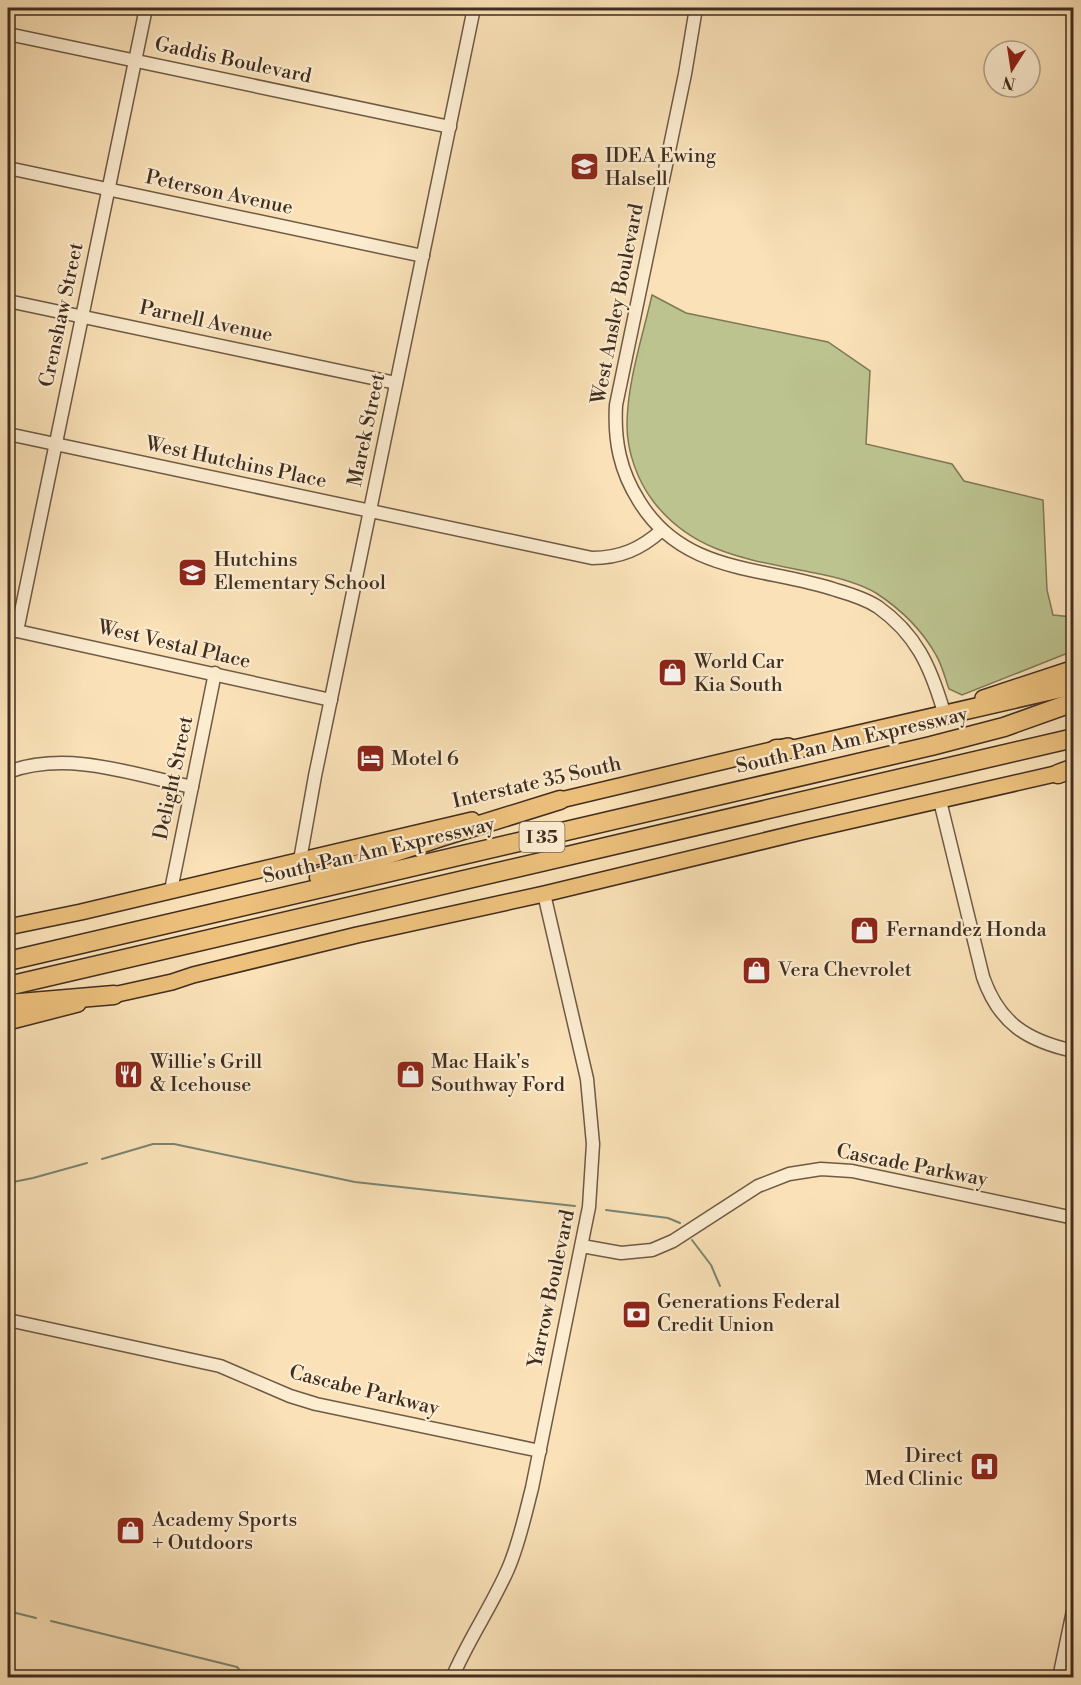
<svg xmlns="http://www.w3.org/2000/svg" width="1081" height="1685" font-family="'Libre Bodoni',serif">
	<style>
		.green { fill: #bcc38f; stroke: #7e7857; stroke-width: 1.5 }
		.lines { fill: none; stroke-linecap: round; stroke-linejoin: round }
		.stream { stroke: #798471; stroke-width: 2 }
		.minor-casing { stroke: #6e5a45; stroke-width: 15 }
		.major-casing { stroke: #402d1f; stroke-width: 18 }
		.highway-casing { stroke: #402d1f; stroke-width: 21 }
		.minor { stroke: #fcecd0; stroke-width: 12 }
		.major { stroke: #edc07c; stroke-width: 15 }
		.highway { stroke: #edc07c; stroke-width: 18 }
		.labels { text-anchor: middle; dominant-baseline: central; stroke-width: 4.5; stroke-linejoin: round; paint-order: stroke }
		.shield { fill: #fcecd0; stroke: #786654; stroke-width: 1.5 }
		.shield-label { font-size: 18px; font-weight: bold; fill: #402d1f }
		.street-label { font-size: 20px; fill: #402d1f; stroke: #fcecd0 }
		.poi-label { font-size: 20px; fill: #402d1f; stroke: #fcecd0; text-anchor: start }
	</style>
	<rect width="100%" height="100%" fill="#fae1b7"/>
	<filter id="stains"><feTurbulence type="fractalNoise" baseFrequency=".00333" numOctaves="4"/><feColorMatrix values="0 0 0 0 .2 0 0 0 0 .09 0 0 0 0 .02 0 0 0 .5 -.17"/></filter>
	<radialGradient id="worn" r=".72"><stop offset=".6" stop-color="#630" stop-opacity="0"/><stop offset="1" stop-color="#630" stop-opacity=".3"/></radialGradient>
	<!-- green -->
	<path class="green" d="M652 295 686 313 828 342 870 371 866 444 952 464 964 481 1043 500 1047 590 1053 615 1073 617V651L962 695 949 689C945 678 942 665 936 655 922 630 899 608 876 593 857 582 836 577 815 573 753 560 694 555 653 501 637 480 627 451 627 425 627 383 643 335 652 295Z"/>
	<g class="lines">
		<!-- stream -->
		<g class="stream">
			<path d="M102 1159 153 1144H174L355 1182 575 1206"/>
			<path d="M8 1183 33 1178 87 1163"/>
			<path d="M606 1210 668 1218 680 1223"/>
			<path d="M692 1240 711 1265 720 1286"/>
			<path d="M8 1611 36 1618"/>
			<path d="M51 1621 237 1667 246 1678"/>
		</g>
		<defs>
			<g id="minor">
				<path d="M696 8 685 74 616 405C614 441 620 471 639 501 684 575 764 566 836 590 850 594 866 599 878 607 916 634 930 666 943 709"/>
				<path d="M8 34 450 127"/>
				<path d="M8 168 423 256"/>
				<path d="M8 301 396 383"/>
				<path d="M8 434 592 558C620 558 641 549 662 530"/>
				<path d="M8 629 331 700"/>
				<path d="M17 631 146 8"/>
				<path d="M8 772C68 750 132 774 192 787"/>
				<path d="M940 801 983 977C999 1023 1027 1041 1074 1051"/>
				<path d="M300 860 315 776 474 8"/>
				<path d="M171 890 215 673"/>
				<path d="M582 1246 621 1253 652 1250 673 1241 758 1186 789 1174 821 1169 852 1171 1074 1218"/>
				<path d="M8 1320 220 1366 290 1396 316 1404 540 1451"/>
				<path d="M452 1678C468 1640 492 1606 508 1569 519 1544 525 1515 532 1488L589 1207 593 1144 587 1079 544 894"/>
				<path d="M1059 1678 1074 1606"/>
			</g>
			<g id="major">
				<path d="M983 698 1074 668"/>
				<path d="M548 803 788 746"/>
				<path d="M8 927 81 912 472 820"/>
				<path d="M104 997 172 982 193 975 357 935 544 894 805 831 1068 771"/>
				<path d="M8 1022 78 1004"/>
			</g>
			<g id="highway">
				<path d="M776 749H796L1074 685"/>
				<path d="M1058 774 1074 768"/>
				<path d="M319 877 441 837 560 800"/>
				<path d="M8 961 931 746 1004 727 1074 702"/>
				<path d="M8 986 1074 738"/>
				<path d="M8 1004 114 995"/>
			</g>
		</defs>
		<!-- minor casing -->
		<use href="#minor" class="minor-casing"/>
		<!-- major casing -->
		<use href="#major" class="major-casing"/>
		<!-- highway casing -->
		<use href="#highway" class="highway-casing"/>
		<!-- minor -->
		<use href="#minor" class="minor"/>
		<!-- major -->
		<use href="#major" class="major"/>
		<!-- highway -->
		<use href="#highway" class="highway"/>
	</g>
	<!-- icons -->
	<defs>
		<symbol id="school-square" viewBox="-11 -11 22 22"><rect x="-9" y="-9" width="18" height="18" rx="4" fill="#8f2418" stroke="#fcecd0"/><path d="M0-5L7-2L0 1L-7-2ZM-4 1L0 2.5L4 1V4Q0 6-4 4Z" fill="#fff"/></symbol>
		<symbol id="shop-square" viewBox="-11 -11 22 22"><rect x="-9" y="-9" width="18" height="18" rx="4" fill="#8f2418" stroke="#fcecd0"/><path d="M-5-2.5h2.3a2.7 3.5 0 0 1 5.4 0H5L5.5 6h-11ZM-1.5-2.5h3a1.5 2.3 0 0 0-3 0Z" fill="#fff"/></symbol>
		<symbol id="hotel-square" viewBox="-11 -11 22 22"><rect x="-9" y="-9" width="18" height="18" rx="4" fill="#8f2418" stroke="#fcecd0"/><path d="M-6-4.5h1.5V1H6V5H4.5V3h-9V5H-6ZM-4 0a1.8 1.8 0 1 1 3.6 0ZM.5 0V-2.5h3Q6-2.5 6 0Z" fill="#fff"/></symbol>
		<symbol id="restaurant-square" viewBox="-11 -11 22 22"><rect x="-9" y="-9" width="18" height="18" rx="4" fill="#8f2418" stroke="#fcecd0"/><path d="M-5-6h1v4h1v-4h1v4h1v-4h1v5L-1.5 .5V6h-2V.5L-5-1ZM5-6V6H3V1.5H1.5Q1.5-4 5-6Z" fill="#fff"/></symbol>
		<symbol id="bank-square" viewBox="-11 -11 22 22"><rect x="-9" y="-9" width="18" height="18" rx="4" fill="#8f2418" stroke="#fcecd0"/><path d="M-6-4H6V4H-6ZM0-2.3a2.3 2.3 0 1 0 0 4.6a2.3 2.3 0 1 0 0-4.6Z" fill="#fff"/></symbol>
		<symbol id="hospital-square" viewBox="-11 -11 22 22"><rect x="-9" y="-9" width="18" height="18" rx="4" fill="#8f2418" stroke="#fcecd0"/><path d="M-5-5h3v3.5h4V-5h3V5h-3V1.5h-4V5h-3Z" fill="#fff"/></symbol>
	</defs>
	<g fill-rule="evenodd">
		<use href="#school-square" x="568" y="150" width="33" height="33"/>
		<use href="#school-square" x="176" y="556" width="33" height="33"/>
		<use href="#shop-square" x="656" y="656" width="33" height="33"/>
		<use href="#hotel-square" x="354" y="742" width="33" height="33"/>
		<use href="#shop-square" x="848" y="914" width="33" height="33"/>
		<use href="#shop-square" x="740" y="954" width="33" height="33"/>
		<use href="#restaurant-square" x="112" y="1058" width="33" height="33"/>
		<use href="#shop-square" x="394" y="1058" width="33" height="33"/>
		<use href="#bank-square" x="620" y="1298" width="33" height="33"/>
		<use href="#hospital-square" x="968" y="1450" width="33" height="33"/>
		<use href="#shop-square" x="114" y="1514" width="33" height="33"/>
	</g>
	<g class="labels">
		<!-- shield labels -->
		<rect class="shield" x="519.5" y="822" width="45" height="30" rx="4.5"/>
		<g class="shield-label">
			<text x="542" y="837">I 35</text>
		</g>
		<!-- street labels -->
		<g class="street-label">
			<text transform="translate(233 61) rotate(12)">Gaddis Boulevard</text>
			<text transform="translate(219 193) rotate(12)">Peterson Avenue</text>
			<text transform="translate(618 304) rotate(-79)">West Ansley Boulevard</text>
			<text transform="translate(62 315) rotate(-78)">Crenshaw Street</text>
			<text transform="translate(206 322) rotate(12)">Parnell Avenue</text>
			<text transform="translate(367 430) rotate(-78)">Marek Street</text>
			<text transform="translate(236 463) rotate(12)">West Hutchins Place</text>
			<text transform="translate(174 645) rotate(13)">West Vestal Place</text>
			<text transform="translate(852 741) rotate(-13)">South Pan Am Expressway</text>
			<text transform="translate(174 778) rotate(-78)">Delight Street</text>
			<text transform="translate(537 783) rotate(-13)">Interstate 35 South</text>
			<text transform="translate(379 851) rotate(-13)">South Pan Am Expressway</text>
			<text transform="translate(912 1166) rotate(11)">Cascade Parkway</text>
			<text transform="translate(552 1289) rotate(-78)">Yarrow Boulevard</text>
			<text transform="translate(364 1391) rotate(14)">Cascabe Parkway</text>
		</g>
		<!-- poi labels -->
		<g class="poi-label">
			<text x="605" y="156">IDEA Ewing<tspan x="605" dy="23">Halsell</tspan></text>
			<text x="214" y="560">Hutchins<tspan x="214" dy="23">Elementary School</tspan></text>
			<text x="694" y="662">World Car<tspan x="694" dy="23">Kia South</tspan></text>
			<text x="391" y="759">Motel 6</text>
			<text x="886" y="930">Fernandez Honda</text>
			<text x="778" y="970">Vera Chevrolet</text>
			<text x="150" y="1062">Willie's Grill<tspan x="150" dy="23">&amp; Icehouse</tspan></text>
			<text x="431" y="1062">Mac Haik's<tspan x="431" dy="23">Southway Ford</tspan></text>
			<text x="657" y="1302">Generations Federal<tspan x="657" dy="23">Credit Union</tspan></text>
			<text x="963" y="1456" text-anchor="end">Direct<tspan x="963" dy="23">Med Clinic</tspan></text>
			<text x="152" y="1520">Academy Sports<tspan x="152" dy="23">+ Outdoors</tspan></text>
		</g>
	</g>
	<!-- margin -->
	<rect width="1081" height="1685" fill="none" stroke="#fae1b7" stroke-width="30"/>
	<rect x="9" y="9" width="1063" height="1667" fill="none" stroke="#402d1f" stroke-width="3"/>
	<rect x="15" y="15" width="1051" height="1655" fill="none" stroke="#402d1f" stroke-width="1.5"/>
	<!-- north arrow -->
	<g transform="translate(1012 69) rotate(192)"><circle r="28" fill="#fcecd0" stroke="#b1a089" stroke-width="1.5"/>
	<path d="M0-4.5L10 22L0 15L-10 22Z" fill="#8f2418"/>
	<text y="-9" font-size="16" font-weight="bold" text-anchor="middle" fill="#402d1f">N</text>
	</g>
	<rect width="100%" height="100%" filter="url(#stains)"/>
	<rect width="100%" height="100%" fill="url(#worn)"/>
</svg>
